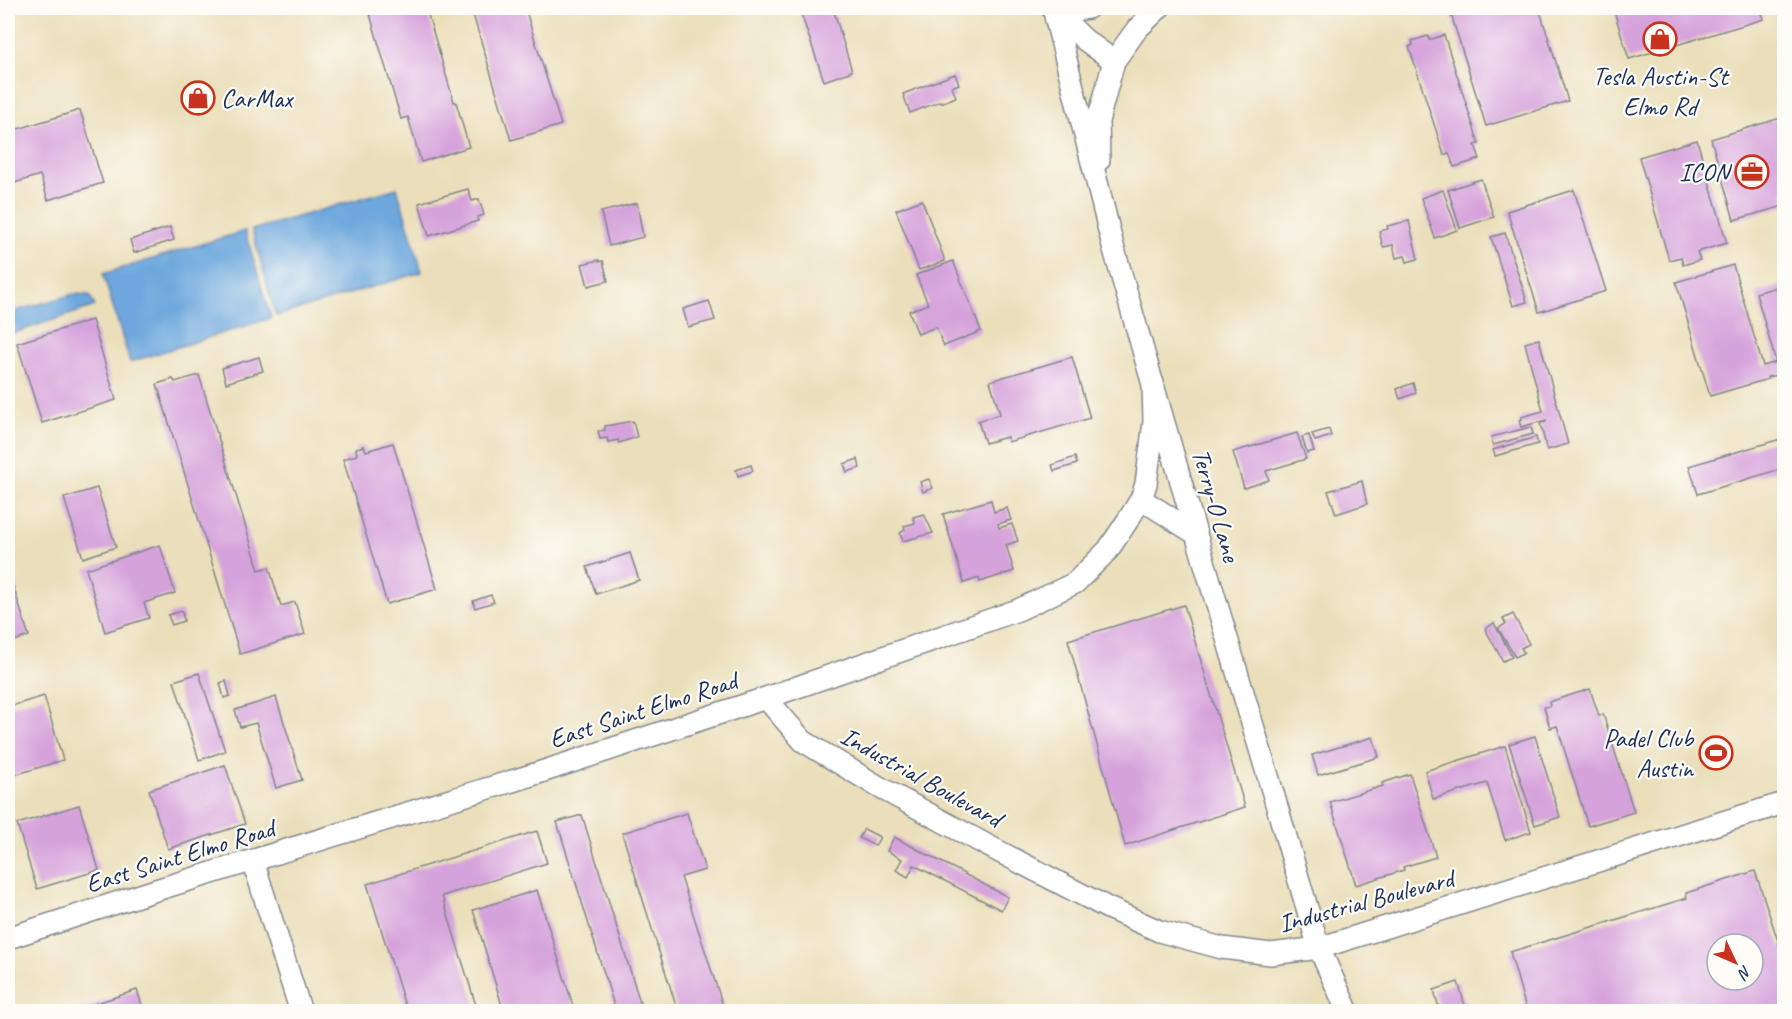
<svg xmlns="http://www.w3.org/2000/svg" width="1792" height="1019" font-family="Caveat,sans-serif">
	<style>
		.water { fill: #6da7dd; stroke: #446b9e; stroke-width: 1.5 }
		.building { fill: #d6a2db; fill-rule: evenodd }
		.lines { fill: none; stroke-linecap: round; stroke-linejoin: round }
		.minor-casing { stroke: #83878c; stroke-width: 24 }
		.minor { stroke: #fff; stroke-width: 21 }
		.labels { text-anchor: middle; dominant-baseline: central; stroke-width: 4.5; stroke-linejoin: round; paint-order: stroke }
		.poi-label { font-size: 26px; fill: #1b2f5e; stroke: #fdfcf7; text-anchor: end }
		.street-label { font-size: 26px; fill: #1b2f5e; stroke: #fdfcf7 }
	</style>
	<rect width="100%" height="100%" fill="#fdfcf7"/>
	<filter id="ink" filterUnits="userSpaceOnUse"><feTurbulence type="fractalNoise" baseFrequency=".0167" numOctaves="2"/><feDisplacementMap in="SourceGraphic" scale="12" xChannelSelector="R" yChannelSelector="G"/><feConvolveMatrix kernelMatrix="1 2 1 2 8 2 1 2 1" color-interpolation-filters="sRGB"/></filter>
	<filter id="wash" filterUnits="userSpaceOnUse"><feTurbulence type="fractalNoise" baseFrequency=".008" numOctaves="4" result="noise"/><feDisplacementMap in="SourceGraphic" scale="24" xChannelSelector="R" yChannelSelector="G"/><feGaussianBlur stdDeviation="1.35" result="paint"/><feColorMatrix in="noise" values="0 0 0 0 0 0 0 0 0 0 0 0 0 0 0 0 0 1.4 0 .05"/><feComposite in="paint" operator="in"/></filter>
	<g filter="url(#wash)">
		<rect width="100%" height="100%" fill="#ebdfbb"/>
		<!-- water -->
		<g class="water">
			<path d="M397 188 422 272 276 316 252 230Z"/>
			<path d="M245 231 271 318 130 362 103 274Z"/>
			<path d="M74 294 89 295 95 306 8 335V341V313Z"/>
		</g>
		<g id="blocks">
			<!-- building -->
			<g class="building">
				<path d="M368 8H426L454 102H456L469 147 421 162 408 117 401 119Z"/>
				<path d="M471 8H525L561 125 511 140Z"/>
				<path d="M799 8H833L852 71 824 81Z"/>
				<path d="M1449 8H1539L1568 101 1486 126Z"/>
				<path d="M1613 8H1760L1764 19 1629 59Z"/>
				<path d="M1444 35 1479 144 1475 145 1480 159 1454 167 1449 153 1444 155 1409 47 1413 45 1412 41 1428 36 1429 40Z"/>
				<path d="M955 74 959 84 952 87 956 97 941 103V101L910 113 903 94Z"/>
				<path d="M80 110 103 183 48 200 40 175 8 185V132Z"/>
				<path d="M1784 117V206L1734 220 1711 139Z"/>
				<path d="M1697 140 1727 243 1697 252 1700 260 1683 265 1681 257 1669 260 1639 157Z"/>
				<path d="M1481 179 1494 217 1460 228 1448 190Z"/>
				<path d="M468 189 472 201 479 199 484 215 477 217 478 221 429 236 419 203Z"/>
				<path d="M1443 190 1457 230 1435 238 1421 198Z"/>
				<path d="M1574 190 1606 291 1539 312 1507 211Z"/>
				<path d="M922 200 945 261 919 270 896 210Z"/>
				<path d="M637 203 643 237 609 246 601 212Z"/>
				<path d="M1409 221 1418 259 1407 262 1405 256 1396 258 1393 245 1383 247 1379 231 1388 229 1387 226Z"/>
				<path d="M170 227 174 240 134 253 130 240Z"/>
				<path d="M1505 233 1527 302 1513 306 1491 237Z"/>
				<path d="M599 260V262L603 261 608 281 588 286 582 264Z"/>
				<path d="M953 261 981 331 944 346 936 327 918 334 909 311 928 304 916 275Z"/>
				<path d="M1733 265 1763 366 1776 362 1756 293 1784 285V374L1767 377 1768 379 1710 396 1676 282Z"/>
				<path d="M709 301 715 320 688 327 683 309Z"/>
				<path d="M92 320 116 400 42 423 17 343Z"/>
				<path d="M1539 339 1568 444 1547 450 1540 423 1546 422V420L1521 427 1519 420 1522 419 1521 417 1543 411 1525 343Z"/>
				<path d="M259 357 263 371 226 383 222 368Z"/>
				<path d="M1072 357 1090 418 1008 442 1007 437 985 443 978 421 1000 414 990 381Z"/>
				<path d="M199 375 259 570 269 567 281 606 295 602 305 634 240 654 157 384 173 379 175 382Z"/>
				<path d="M1413 383 1416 393 1400 399 1397 389Z"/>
				<path d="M633 421 637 437 619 443 618 440 608 442 607 438 600 439 598 431 605 430V426Z"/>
				<path d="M1531 427 1533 434 1493 445 1491 437Z"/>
				<path d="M1329 429 1331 436 1315 441 1312 434Z"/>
				<path d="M1297 433 1306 459 1266 471 1269 480 1244 488 1233 452Z"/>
				<path d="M1309 435 1314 451 1307 453 1302 437Z"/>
				<path d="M1536 437 1538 444 1495 456 1493 450Z"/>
				<path d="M1784 438V468L1698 494 1689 466Z"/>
				<path d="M393 443 437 589 387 604 343 459 357 455 356 448 364 446 366 451Z"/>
				<path d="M1075 457 1077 464 1054 471 1052 465Z"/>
				<path d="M858 459 860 468 847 472 844 464Z"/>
				<path d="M751 465 753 471 738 476 736 470Z"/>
				<path d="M929 479 933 488 923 492 920 482Z"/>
				<path d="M1362 481 1367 504 1336 514 1328 491Z"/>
				<path d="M97 488 116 547 83 558 64 498Z"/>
				<path d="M991 500 994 512 1007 508 1011 520 998 524 999 528 1012 524 1018 541 1006 545 1014 571 980 582 979 578 964 583 943 514Z"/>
				<path d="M924 514 933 533 903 541 900 533 905 530 904 526 915 523 913 517Z"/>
				<path d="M160 545 175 593 144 603 149 618 105 632 86 569Z"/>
				<path d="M630 553 639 580 596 594 587 567Z"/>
				<path d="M8 570 29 636 8 643Z"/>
				<path d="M491 595 494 602 475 608 473 601Z"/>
				<path d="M1184 605 1245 807 1125 846 1068 640Z"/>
				<path d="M182 611 184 621 172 625 168 615Z"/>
				<path d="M1513 614 1529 644 1521 648 1524 653 1515 657 1498 628 1506 624 1503 619Z"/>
				<path d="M1494 623 1512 657 1503 661 1485 629Z"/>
				<path d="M199 673 225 751 199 760 174 681Z"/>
				<path d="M226 681 230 696 224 698 220 683Z"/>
				<path d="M1590 689 1599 716 1603 714 1634 812 1588 826 1558 729 1557 726 1550 728 1544 707 1550 706 1549 702Z"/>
				<path d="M44 696 63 760 8 777V707Z"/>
				<path d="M276 697 302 780 276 788 256 723 240 727 235 710Z"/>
				<path d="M1535 736 1560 817 1535 825 1509 744Z"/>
				<path d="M1373 737 1379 757 1318 775 1312 755Z"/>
				<path d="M1505 746 1531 832 1505 840 1487 783 1433 799 1425 771Z"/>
				<path d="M225 765 245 824 168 849 149 790Z"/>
				<path d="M1410 774 1436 857 1403 867 1404 870 1356 885 1330 802 1383 786 1382 783Z"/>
				<path d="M79 805 99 870 37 889 17 824Z"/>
				<path d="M687 813 705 870 681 877 725 1012H678L622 833Z"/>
				<path d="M582 815 643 1012H616L557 822Z"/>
				<path d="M864 829 880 837 875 846 859 838Z"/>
				<path d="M537 831 547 863 442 896 478 1012H407L367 884Z"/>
				<path d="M894 837 1008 897 1001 910 914 865 908 877 896 870 902 859 887 851Z"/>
				<path d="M1755 871 1780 947 1784 946V1012H1527L1510 952 1687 898 1686 893ZM1717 944H1753V980H1717Z"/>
				<path d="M537 890 575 1012H504L473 910Z"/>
				<path d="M1458 982 1467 1012H1440L1434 990Z"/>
				<path d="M137 990 144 1011 152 1008 153 1012H69Z"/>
			</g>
		</g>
	</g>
	<g filter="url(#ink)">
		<use href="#blocks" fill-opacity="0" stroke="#83878c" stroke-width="1.5"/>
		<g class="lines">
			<defs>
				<g id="minor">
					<path d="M1053 8 1113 246 1201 551 1319 948 1348 1012"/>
					<path d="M1054 10 1085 40 1114 61"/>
					<path d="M1054 10 1067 12 1088 8"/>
					<path d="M1099 160 1098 121 1114 61 1137 29 1159 8"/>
					<path d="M1141 499 1196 534"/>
					<path d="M766 698 803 741 879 787 994 849 1108 908 1159 931 1222 948 1271 954 1319 948 1784 803"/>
					<path d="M253 861 301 1012"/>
					<path d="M8 938 156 890 535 774 766 698 1018 610 1075 583 1108 550 1128 520 1141 499 1146 484 1154 422 1153 383"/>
				</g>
			</defs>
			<!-- minor casing -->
			<use href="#minor" class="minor-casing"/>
			<!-- minor -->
			<use href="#minor" class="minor"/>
		</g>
	</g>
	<!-- icons -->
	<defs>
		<symbol id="shop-ring" viewBox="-11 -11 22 22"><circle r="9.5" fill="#fdfcf7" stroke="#c8321e" stroke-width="1.5"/><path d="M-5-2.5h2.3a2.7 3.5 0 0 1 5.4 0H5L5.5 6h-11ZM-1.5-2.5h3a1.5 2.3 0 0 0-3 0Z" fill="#c8321e"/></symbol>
		<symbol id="office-ring" viewBox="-11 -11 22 22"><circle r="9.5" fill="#fdfcf7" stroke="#c8321e" stroke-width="1.5"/><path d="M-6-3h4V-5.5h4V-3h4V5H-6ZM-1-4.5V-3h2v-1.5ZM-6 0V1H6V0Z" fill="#c8321e"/></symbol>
		<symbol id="stadium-ring" viewBox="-11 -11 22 22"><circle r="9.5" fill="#fdfcf7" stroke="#c8321e" stroke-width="1.5"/><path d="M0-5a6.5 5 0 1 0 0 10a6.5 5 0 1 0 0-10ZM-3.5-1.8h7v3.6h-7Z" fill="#c8321e"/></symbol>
	</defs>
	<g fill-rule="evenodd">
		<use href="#shop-ring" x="1641" y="20" width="38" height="38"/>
		<use href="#shop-ring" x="179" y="79" width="38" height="38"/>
		<use href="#office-ring" x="1733" y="153" width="38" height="38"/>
		<use href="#stadium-ring" x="1697" y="734" width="38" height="38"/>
	</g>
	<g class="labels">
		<!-- poi labels -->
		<g class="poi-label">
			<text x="1660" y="76" text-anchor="middle">Tesla Austin-St<tspan x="1660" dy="30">Elmo Rd</tspan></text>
			<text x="221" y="98" text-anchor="start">CarMax</text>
			<text x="1729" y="172">ICON</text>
			<text x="1693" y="738">Padel Club<tspan x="1693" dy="30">Austin</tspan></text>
		</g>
		<!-- street labels -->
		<g class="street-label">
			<text transform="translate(1216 505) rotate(74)">Terry-O Lane</text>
			<text transform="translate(643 710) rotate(-18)">East Saint Elmo Road</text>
			<text transform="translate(921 777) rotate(29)">Industrial Boulevard</text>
			<text transform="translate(180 856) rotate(-17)">East Saint Elmo Road</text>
			<text transform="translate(1366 901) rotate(-15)">Industrial Boulevard</text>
		</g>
	</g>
	<!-- margin -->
	<rect width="1792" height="1019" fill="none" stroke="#fdfcf7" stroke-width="30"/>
	<!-- north arrow -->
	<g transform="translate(1735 962) rotate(134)"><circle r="28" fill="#fdfcf7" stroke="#a3aaba" stroke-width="1.5"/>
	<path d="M0-4.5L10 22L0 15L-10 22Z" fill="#c8321e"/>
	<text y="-9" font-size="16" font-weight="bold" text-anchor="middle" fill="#1b2f5e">N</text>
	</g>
</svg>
